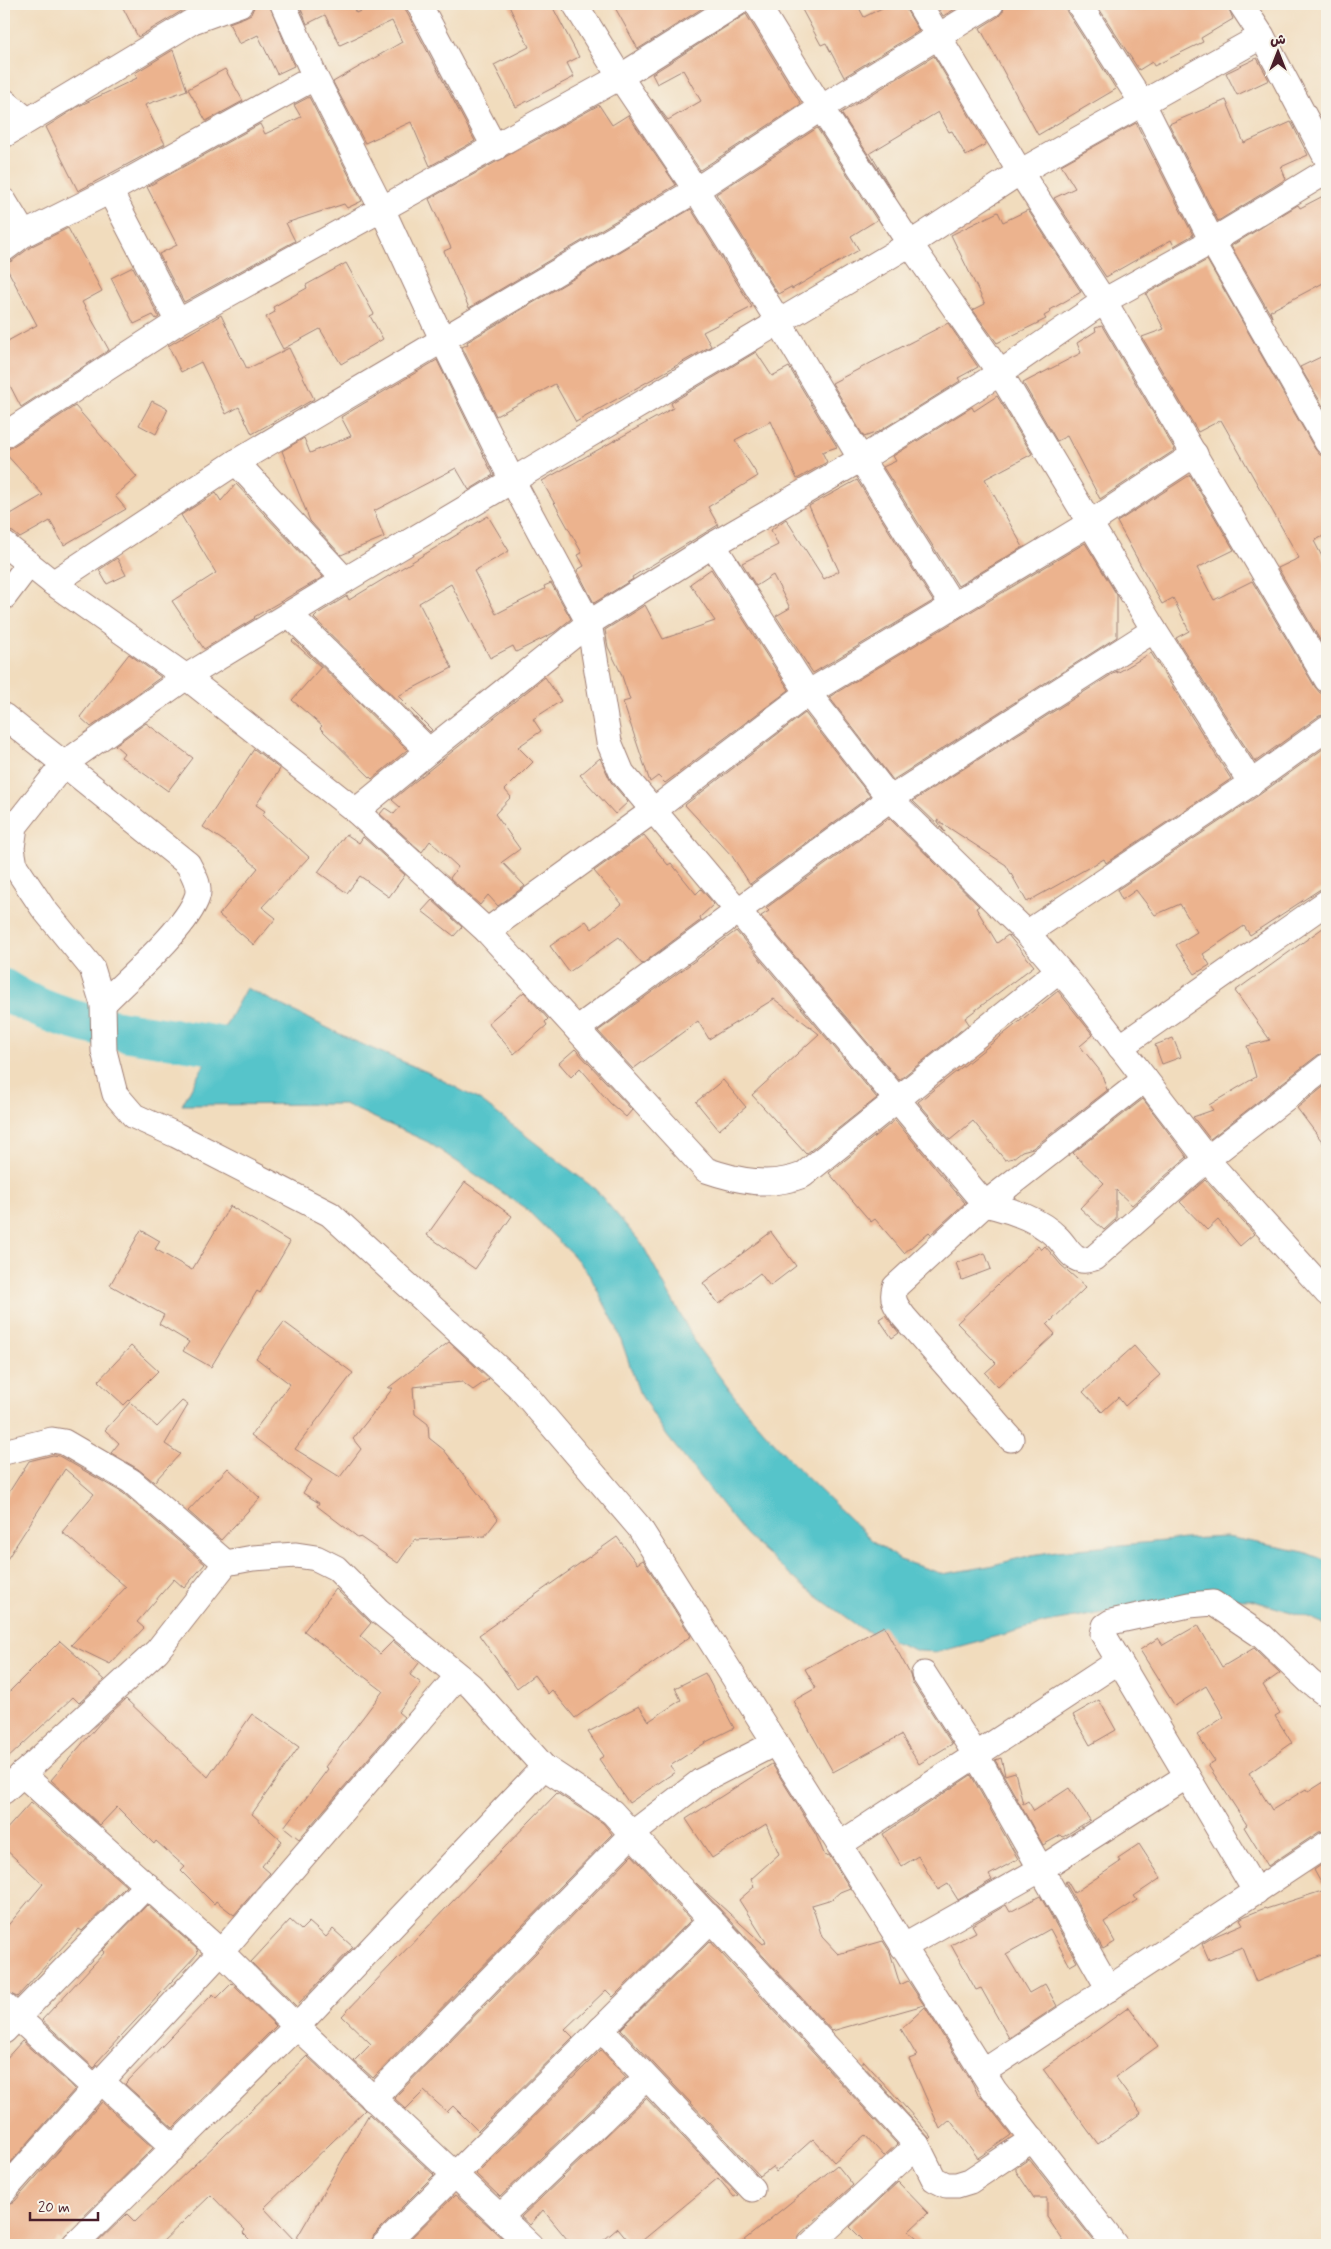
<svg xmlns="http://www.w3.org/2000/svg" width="1331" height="2249" font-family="Mynerve,'Playpen Sans Arabic',sans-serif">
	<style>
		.water { fill: #56c4ca; stroke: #50727a }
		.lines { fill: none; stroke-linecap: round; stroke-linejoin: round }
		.river { stroke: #56c4ca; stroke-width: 40 }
		.building { fill: #ecb38e }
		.street-casing { stroke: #9e7e74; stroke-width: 27 }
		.street { stroke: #fff; stroke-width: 25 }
	</style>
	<rect width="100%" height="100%" fill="#f7f3e8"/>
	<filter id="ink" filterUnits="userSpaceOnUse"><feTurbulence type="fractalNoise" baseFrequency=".02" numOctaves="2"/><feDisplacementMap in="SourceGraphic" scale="10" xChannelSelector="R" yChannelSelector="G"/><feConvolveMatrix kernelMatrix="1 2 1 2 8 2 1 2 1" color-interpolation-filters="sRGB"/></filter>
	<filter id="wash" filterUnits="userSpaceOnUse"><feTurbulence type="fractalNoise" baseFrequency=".0096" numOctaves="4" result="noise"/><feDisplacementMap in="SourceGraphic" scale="20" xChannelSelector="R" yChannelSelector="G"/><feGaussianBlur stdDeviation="1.12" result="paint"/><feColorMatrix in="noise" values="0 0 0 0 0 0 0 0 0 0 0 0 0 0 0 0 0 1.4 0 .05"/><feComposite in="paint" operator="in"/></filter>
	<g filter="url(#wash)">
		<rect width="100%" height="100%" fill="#f1dcbd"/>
		<!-- water -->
		<path class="water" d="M246 988 352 1040 427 1072 481 1101 595 1189 642 1244 699 1349 744 1409 799 1470 874 1542 900 1560 943 1574 989 1566 1032 1555 1057 1551 1185 1539 1227 1537 1304 1552 1327 1561V1626L1301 1615 1251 1600 1182 1599 1046 1623 938 1652 918 1651 862 1629 804 1587 746 1535 667 1436 639 1392 617 1328 589 1274 573 1255 525 1208 428 1142 344 1104 182 1105Z"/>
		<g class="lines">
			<!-- river -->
			<path class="river" d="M4 989C65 1029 142 1033 213 1045 232 1048 250 1053 269 1057"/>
		</g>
		<g id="blocks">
			<!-- building -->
			<g class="building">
				<path d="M121 4H182L185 9 138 37Z"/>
				<path d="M262 4H269L294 66 277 74 258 35 239 44 229 23 245 17 251 14 254 7Z"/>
				<path d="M299 4H351L356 13 375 4H405L406 11 475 141 430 166 411 122 365 143 333 82 402 42 392 21 340 45 325 15 307 24Z"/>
				<path d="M508 4H551L579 57 567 63 574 77 516 107 494 65 529 47Z"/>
				<path d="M613 4H709L638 49Z"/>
				<path d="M799 4H857L864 17 890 4H905L907 11 919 31 844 77 826 43 821 45Z"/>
				<path d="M936 4H964L943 16Z"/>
				<path d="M1005 4H1065L1067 12 1116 89 1038 135 980 28 999 16 1003 11Z"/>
				<path d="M1096 4H1227L1233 19 1201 38 1203 42 1154 66 1152 62 1139 70Z"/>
				<path d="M746 14 801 104 700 170 652 99 668 120 701 101 683 70 657 84 652 74Z"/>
				<path d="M173 50 187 90 145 105 165 144 78 191 46 127 79 106 137 78 135 73Z"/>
				<path d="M934 56 986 144 966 156 952 131 949 132 938 112 870 153 896 197 841 113Z"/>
				<path d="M1257 58 1269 80 1237 95 1226 73Z"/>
				<path d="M225 69 243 101 206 121 188 89Z"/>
				<path d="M309 97 362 201 347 208 344 204 286 223 295 241 184 302 159 254 177 245 147 187 260 124 265 134 301 117 294 105Z"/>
				<path d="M1226 100 1244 143 1291 122 1308 155 1281 167 1286 179 1218 221 1169 124Z"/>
				<path d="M599 105 612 125 628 115 676 185 469 308 444 251 451 248 429 199Z"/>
				<path d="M1136 123 1193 235 1174 246 1171 240 1106 277 1054 198 1075 188 1061 165Z"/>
				<path d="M817 128 877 220 851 236 859 250 792 289 791 287 778 294 716 194Z"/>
				<path d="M1327 194V281L1270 311 1272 317 1231 246 1298 205 1300 208Z"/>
				<path d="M691 209 752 307 703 332 711 346 576 422 555 384 496 416 462 347 468 344 467 342Z"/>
				<path d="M1028 210 1081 292 1050 310 1051 312 1044 316 1046 319 997 343 973 310 985 304 951 235 998 212 1003 222Z"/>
				<path d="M68 228 102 291 82 302 109 350 21 407 4 374V343L37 325 4 263 12 261 32 246Z"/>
				<path d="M1207 260 1315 449 1320 455 1327 456V534L1314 541 1327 566V652L1278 568 1299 558 1221 420 1198 432 1142 337 1164 329 1146 294Z"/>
				<path d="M346 263 374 314 370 316 383 339 341 364 320 329 283 349 266 317 275 312 273 307 307 288 306 285Z"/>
				<path d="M133 267 159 317 156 319 153 315 134 324 111 278Z"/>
				<path d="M221 315 247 369 289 348 314 399 252 434 239 407 226 414 201 362 181 372 168 346Z"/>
				<path d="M948 323 978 367 958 378 960 381 878 432 864 437 832 383Z"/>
				<path d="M1102 326 1175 450 1100 499 1067 436 1057 441 1023 383 1081 353 1077 343 1096 331 1095 328Z"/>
				<path d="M756 352 772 376 789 367 837 447 822 452 827 462 797 479 771 421 735 440 758 476 708 507 718 525 632 577 633 579 594 603 577 570 584 566 578 555 582 553 542 481 673 408 671 403Z"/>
				<path d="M1327 354V413L1300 367Z"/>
				<path d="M437 360 493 475 469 490 456 468 374 511 384 537 341 555 310 521 282 451 304 438 310 453 351 436 341 417Z"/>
				<path d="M997 396 1032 454 985 479 1023 547 958 586 883 467 896 461 893 456 972 407 974 411Z"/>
				<path d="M152 401 168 409 156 434 139 425Z"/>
				<path d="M75 406 137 477 115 496 126 509 64 545 50 521 20 538 13 532 4 530V518L43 495 4 452Z"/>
				<path d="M1190 475 1234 550 1197 568 1214 600 1252 581 1315 687 1320 693 1327 694V714L1319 716 1255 762 1176 638 1189 631 1173 598 1162 604 1117 522Z"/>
				<path d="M857 480 933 601 813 673 776 616 790 608 773 575 756 586 742 563 778 545 771 530 786 519 824 579 839 571 809 506Z"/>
				<path d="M236 484 323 577 254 617 255 618 204 649 172 601 216 573 181 515 216 493 221 501Z"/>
				<path d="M488 516 509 551 474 571 496 614 545 589 544 586 551 583 571 619 555 632 516 652 513 646 490 658 451 584 419 603 452 668 398 696 432 730 430 732 314 618 319 613 347 596 349 600Z"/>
				<path d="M1085 543 1117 595V637L893 780 829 697Z"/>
				<path d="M117 558 126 575 107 584 99 570Z"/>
				<path d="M711 569 789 690 665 783 658 776 650 782 623 702 630 700 621 673 608 647 605 630 645 605 663 639 715 621 690 584Z"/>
				<path d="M294 639 407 750 372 779 320 728 322 726 292 700 321 667 292 641Z"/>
				<path d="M1151 653 1231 779 1106 863 1104 859 1027 902 1006 865 937 820 945 832 913 801 1117 671V673Z"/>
				<path d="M129 654 161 677 91 727 80 717Z"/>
				<path d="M545 677 561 701 533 719 541 731 518 747 533 762 505 790 511 797 495 814 520 849 502 862 525 886 498 906 488 895 480 905 450 878 458 867 430 841 422 852 380 814 385 808 394 814 400 807 392 800Z"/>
				<path d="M805 713 870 796 750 884 732 856 685 805Z"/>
				<path d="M146 723 193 758 168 791 121 757 124 753 115 745Z"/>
				<path d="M1327 746V888L1319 890 1250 935 1244 926 1203 954 1210 965 1195 974 1176 945 1197 932 1180 904 1155 915 1136 890 1122 900 1117 890 1259 795Z"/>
				<path d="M254 749 280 769 256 805 265 811 262 815 309 857 262 907 276 918 254 945 219 915 258 868 239 851 203 827Z"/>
				<path d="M600 758 611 782 628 802 615 814 580 775Z"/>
				<path d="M889 818 979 906 976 908 997 943 1008 935 1034 966 965 1018 969 1024 899 1080 761 916 769 911 766 908Z"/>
				<path d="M346 834 359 843 363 837 405 875 389 897 360 876 347 893 318 872Z"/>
				<path d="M644 835 668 865 671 863 696 894 701 889 714 904 700 917 701 920 642 964 619 937 569 972 550 946 586 921 592 929 622 904 594 871Z"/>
				<path d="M432 900 462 927 454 936 422 911Z"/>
				<path d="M1327 925V1052L1318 1055 1210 1139 1193 1117 1213 1110 1209 1105 1256 1077 1247 1046 1270 1040 1235 991Z"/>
				<path d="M736 931 877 1098 806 1154 752 1095 819 1034 774 999 709 1039 698 1021 633 1069 598 1031Z"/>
				<path d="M1058 991 1093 1035 1080 1046 1101 1072 1107 1090 1109 1089 1033 1148 1022 1151 1013 1158 1005 1160 973 1121 950 1140 918 1102Z"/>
				<path d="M524 992 548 1019 545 1022 547 1025 514 1054 488 1023Z"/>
				<path d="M1173 1038 1181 1057 1162 1064 1155 1045Z"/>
				<path d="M575 1049 632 1110 626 1117 610 1103 580 1068 571 1077 559 1063Z"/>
				<path d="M723 1080 746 1107 719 1130 696 1102Z"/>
				<path d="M1327 1084V1148L1297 1108Z"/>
				<path d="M1143 1099 1187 1157 1132 1205 1116 1190V1219L1104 1230 1080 1208 1104 1183 1073 1153Z"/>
				<path d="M895 1120 965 1203 931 1234 929 1232 904 1253 875 1219 871 1222 829 1173Z"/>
				<path d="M1205 1180 1254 1234 1240 1246 1218 1220 1207 1230 1180 1202Z"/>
				<path d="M465 1182 512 1216 475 1269 427 1235Z"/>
				<path d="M230 1206 290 1242 260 1293 257 1291 211 1367 183 1351 189 1342 159 1324 164 1315 110 1285 141 1230 160 1241 155 1249 192 1270Z"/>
				<path d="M771 1232 796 1266 770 1286 760 1273 719 1304 703 1283Z"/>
				<path d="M1038 1246 1041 1250 1045 1246 1061 1265 1086 1287 1047 1325 1055 1334 998 1387 985 1373 996 1363 957 1323Z"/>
				<path d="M985 1253 991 1269 962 1280 956 1263Z"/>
				<path d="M885 1315 899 1333 892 1338 879 1319Z"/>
				<path d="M284 1322 353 1373 295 1449 340 1477 361 1449 353 1439 393 1388H388L449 1342 489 1379 473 1390 462 1382 413 1387 415 1414 428 1424 429 1438 444 1450 498 1519 485 1536 417 1540 415 1539 398 1563 360 1537 359 1538 317 1506 319 1503 303 1493 311 1480 251 1435 290 1384 256 1358Z"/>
				<path d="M131 1346 158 1371 124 1405 98 1381Z"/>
				<path d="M1134 1346 1160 1375 1125 1406 1118 1397 1102 1412 1083 1392Z"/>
				<path d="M182 1401 188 1405 165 1444 180 1454 154 1482 138 1469 111 1453 119 1443 105 1430 130 1402 157 1427Z"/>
				<path d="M53 1455 59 1456 123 1493 205 1564 184 1588 174 1579 137 1622 144 1628 110 1664 71 1645 126 1587 62 1532 94 1494 65 1469 4 1564V1500L29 1461Z"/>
				<path d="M228 1468 260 1498 221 1540 188 1511Z"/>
				<path d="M617 1537 637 1564 643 1560 691 1636 575 1718 552 1690 548 1694 534 1675 517 1688 479 1635Z"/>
				<path d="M336 1589 371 1623 360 1636 380 1654 393 1641 419 1663 410 1675 421 1683 398 1712 404 1717 299 1839 284 1827 328 1769 325 1767 383 1691 304 1631Z"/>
				<path d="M1198 1625 1222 1667 1254 1648 1280 1673 1263 1685 1280 1713 1275 1716 1292 1743 1249 1773 1272 1810 1306 1789 1308 1792 1327 1780V1830L1319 1832 1268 1866 1244 1827 1247 1825 1208 1765 1215 1761 1197 1735 1224 1717 1206 1686 1175 1706 1140 1650 1158 1638 1163 1645Z"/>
				<path d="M884 1626 910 1674 912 1682 952 1744 919 1764 901 1735 833 1772 793 1701 816 1688 805 1669Z"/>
				<path d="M60 1641 104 1680 79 1703 73 1697 4 1762V1735L12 1728 4 1720V1697Z"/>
				<path d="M705 1673 734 1728 708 1741 670 1766 675 1772 629 1803 599 1759 604 1756 588 1732 639 1706 649 1721 681 1700 675 1688Z"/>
				<path d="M126 1699 208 1777 252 1714 299 1747 252 1814 282 1841 262 1866 270 1873 234 1915 216 1901 214 1904 181 1871 185 1867 156 1841 154 1844 117 1807 100 1825 51 1780 100 1723Z"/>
				<path d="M1099 1700 1116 1730 1090 1745 1073 1715Z"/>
				<path d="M1001 1758 1005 1775 1015 1772 1023 1804 1028 1801 1034 1811 1069 1788 1090 1820 1063 1837 1061 1835 1043 1845 995 1760Z"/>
				<path d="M772 1764 816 1835 825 1856 829 1855 850 1888 840 1892 832 1899 812 1905 822 1937 838 1954 883 1941 890 1952 900 1985 908 1981 924 2005 832 2031 696 1883 763 1944 766 1942 739 1900 754 1887 751 1879 779 1854 766 1824 712 1858 686 1819Z"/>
				<path d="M971 1775 1018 1859 989 1875 992 1880 958 1900 948 1884 938 1890 918 1856 902 1866 883 1834Z"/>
				<path d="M557 1793 603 1823 612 1834 373 2078 354 2061 371 2044 342 2016Z"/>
				<path d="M31 1802 126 1886 82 1931 79 1929 17 1997 4 1991V1930L43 1884 4 1848V1832Z"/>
				<path d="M1139 1844 1161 1878 1134 1896 1137 1900 1104 1922 1115 1942 1103 1949 1065 1882 1067 1881 1074 1893 1120 1862 1118 1858Z"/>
				<path d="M632 1855 691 1920 613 1997 606 1990 565 2029 573 2037 478 2131 453 2106 447 2112 424 2091 406 2109 394 2098Z"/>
				<path d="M1327 1861V1953L1256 1982 1242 1947 1209 1960 1202 1944 1215 1936 1243 1924 1240 1919 1243 1917 1265 1908 1266 1909 1325 1890 1314 1870Z"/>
				<path d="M1040 1896 1077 1962 1070 1966 1050 1929 1006 1954 1029 1993 1045 1984 1057 2006 1009 2038 981 1988 976 1990 951 1945 976 1932 972 1925 1006 1905 1010 1912Z"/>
				<path d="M147 1905 197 1949 198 1953 96 2063 97 2065 94 2068 42 2020 105 1952 103 1950Z"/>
				<path d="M290 1920 301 1930 309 1922 326 1937 333 1929 353 1947 296 2006 251 1962Z"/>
				<path d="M710 1941 897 2144 884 2156 865 2135 834 2162 813 2139 776 2172 772 2167 760 2176 621 2029Z"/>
				<path d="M232 1983 276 2026 173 2128 125 2084 213 1994 217 1998Z"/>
				<path d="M925 2007 973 2084 979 2097 981 2096 1011 2135 978 2158 950 2120 940 2129 909 2059 917 2056 901 2029Z"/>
				<path d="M1129 2007 1158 2046 1115 2077 1141 2113 1098 2144 1043 2069Z"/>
				<path d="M22 2041 75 2089 4 2170V2061Z"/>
				<path d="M601 2050 626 2077 500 2197 476 2174Z"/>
				<path d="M307 2056 365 2110 264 2208 295 2241 369 2114 434 2175 374 2235 370 2245H255L243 2233 245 2230 211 2195 159 2245H95L127 2214 135 2222Z"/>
				<path d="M864 2061 932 2137 930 2139 862 2064Z"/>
				<path d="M646 2098 738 2195 734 2197 718 2178 637 2245H632L618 2228 598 2245H572L543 2210 530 2225 521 2217Z"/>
				<path d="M102 2102 153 2148 65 2235 61 2241 58 2238 51 2245H4V2205L15 2201Z"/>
				<path d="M1029 2159 1097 2245H1066L1047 2217V2198H1034L1016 2171V2168Z"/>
				<path d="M837 2165 853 2185 800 2234 796 2245H738Z"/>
				<path d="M898 2182 928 2213 909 2231 925 2245H868L850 2227Z"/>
				<path d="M455 2195 490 2227 509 2245H404Z"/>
			</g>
		</g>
	</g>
	<g filter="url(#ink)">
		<use href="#blocks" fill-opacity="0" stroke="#9e7e74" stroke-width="1"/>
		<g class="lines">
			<defs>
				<g id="street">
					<path d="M283 4 315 77 382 209 443 341 512 480 589 623 609 742 622 773 985 1204C1011 1210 1039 1219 1058 1238 1064 1244 1069 1254 1076 1258 1083 1262 1087 1260 1094 1258L1207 1159 1327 1066"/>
					<path d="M419 4 495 148"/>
					<path d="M575 4 620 77 696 190 779 322 861 459 953 606"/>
					<path d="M757 4 821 108 910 244 1000 373 1154 630 1251 783"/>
					<path d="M919 4 1020 172 1104 301 1327 680"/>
					<path d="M1079 4 1143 104 1212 241 1327 442"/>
					<path d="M1241 4 1262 36 1327 159"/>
					<path d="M4 101 27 120"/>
					<path d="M4 135 193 21 240 4"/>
					<path d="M110 191 178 322"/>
					<path d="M4 201 24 234"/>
					<path d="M4 249 24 234 110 191 315 77"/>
					<path d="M4 435 178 322 620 77 736 4"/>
					<path d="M236 462 345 580"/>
					<path d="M4 544 53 583 186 677 356 811 487 931 706 1170C738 1181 770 1188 803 1175L1059 970"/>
					<path d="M713 545 808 693 890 799 1027 933 1077 991 1214 1168 1327 1293"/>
					<path d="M53 583 236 462 696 190 821 108 991 4"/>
					<path d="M4 597 29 564"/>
					<path d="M290 615 429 751"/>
					<path d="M4 716 64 764 15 826 12 848 15 866 43 908 92 968 103 1004 104 1051 115 1094 134 1116 176 1135 330 1214 519 1387 639 1527 994 2090 1115 2245"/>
					<path d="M356 811 429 751 589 623 713 545 861 459 1000 373 1104 301 1212 241 1327 171"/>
					<path d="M487 931 654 810 808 693 1090 523 1195 454"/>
					<path d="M1027 933 1251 783 1327 728"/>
					<path d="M103 1004C127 979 187 928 197 897 201 886 193 874 188 864L64 764 186 677 345 580 910 244 1020 172 1262 36"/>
					<path d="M577 1029 890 799 1154 630"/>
					<path d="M1120 1047 1327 902"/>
					<path d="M1011 1439 904 1317C896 1306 891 1300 895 1287L985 1204 1145 1079"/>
					<path d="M4 1452 52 1440 64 1442 131 1481 226 1563"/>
					<path d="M924 1674 976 1755 1109 1989"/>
					<path d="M22 1774 221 1952 297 2027 530 2245"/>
					<path d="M4 1791 157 1651 226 1563 253 1558 296 1555 316 1558 336 1568 379 1611 471 1686 544 1767 612 1812 632 1834 701 1781 775 1743"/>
					<path d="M839 1845 1119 1661"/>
					<path d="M1256 1892 1103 1634 1105 1626 1111 1622 1189 1605 1213 1603 1262 1636 1310 1682 1327 1695"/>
					<path d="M903 1947 1041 1869 1187 1776"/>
					<path d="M4 2005 95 2088"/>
					<path d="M601 2029 752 2189"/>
					<path d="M4 2031 147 1885"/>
					<path d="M983 2072 1327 1844"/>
					<path d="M101 2081 174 2148"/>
					<path d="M373 2099 632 1834 917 2145 934 2179 946 2185H957L970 2181 1033 2139"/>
					<path d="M4 2191 95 2088 221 1952 458 1676"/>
					<path d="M500 2217 646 2078"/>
					<path d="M75 2245 306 2017 544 1767"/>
					<path d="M384 2245 711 1920"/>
					<path d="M810 2245 917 2145"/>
				</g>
			</defs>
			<!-- street casing -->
			<use href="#street" class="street-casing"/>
			<!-- street -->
			<use href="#street" class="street"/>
		</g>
	</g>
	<!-- margin -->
	<rect width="1331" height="2249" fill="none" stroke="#f7f3e8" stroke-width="20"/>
	<!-- north arrow -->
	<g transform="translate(1278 52)" stroke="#f7f3e8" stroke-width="4" paint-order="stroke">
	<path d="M0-4L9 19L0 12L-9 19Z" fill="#4a1f2b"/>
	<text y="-8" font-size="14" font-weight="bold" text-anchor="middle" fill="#4a1f2b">ش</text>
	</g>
	<!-- scale -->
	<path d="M30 2212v8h68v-8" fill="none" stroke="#4a1f2b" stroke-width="2.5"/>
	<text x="38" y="2212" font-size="15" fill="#4a1f2b" stroke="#f7f3e8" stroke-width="4" paint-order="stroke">20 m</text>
</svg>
